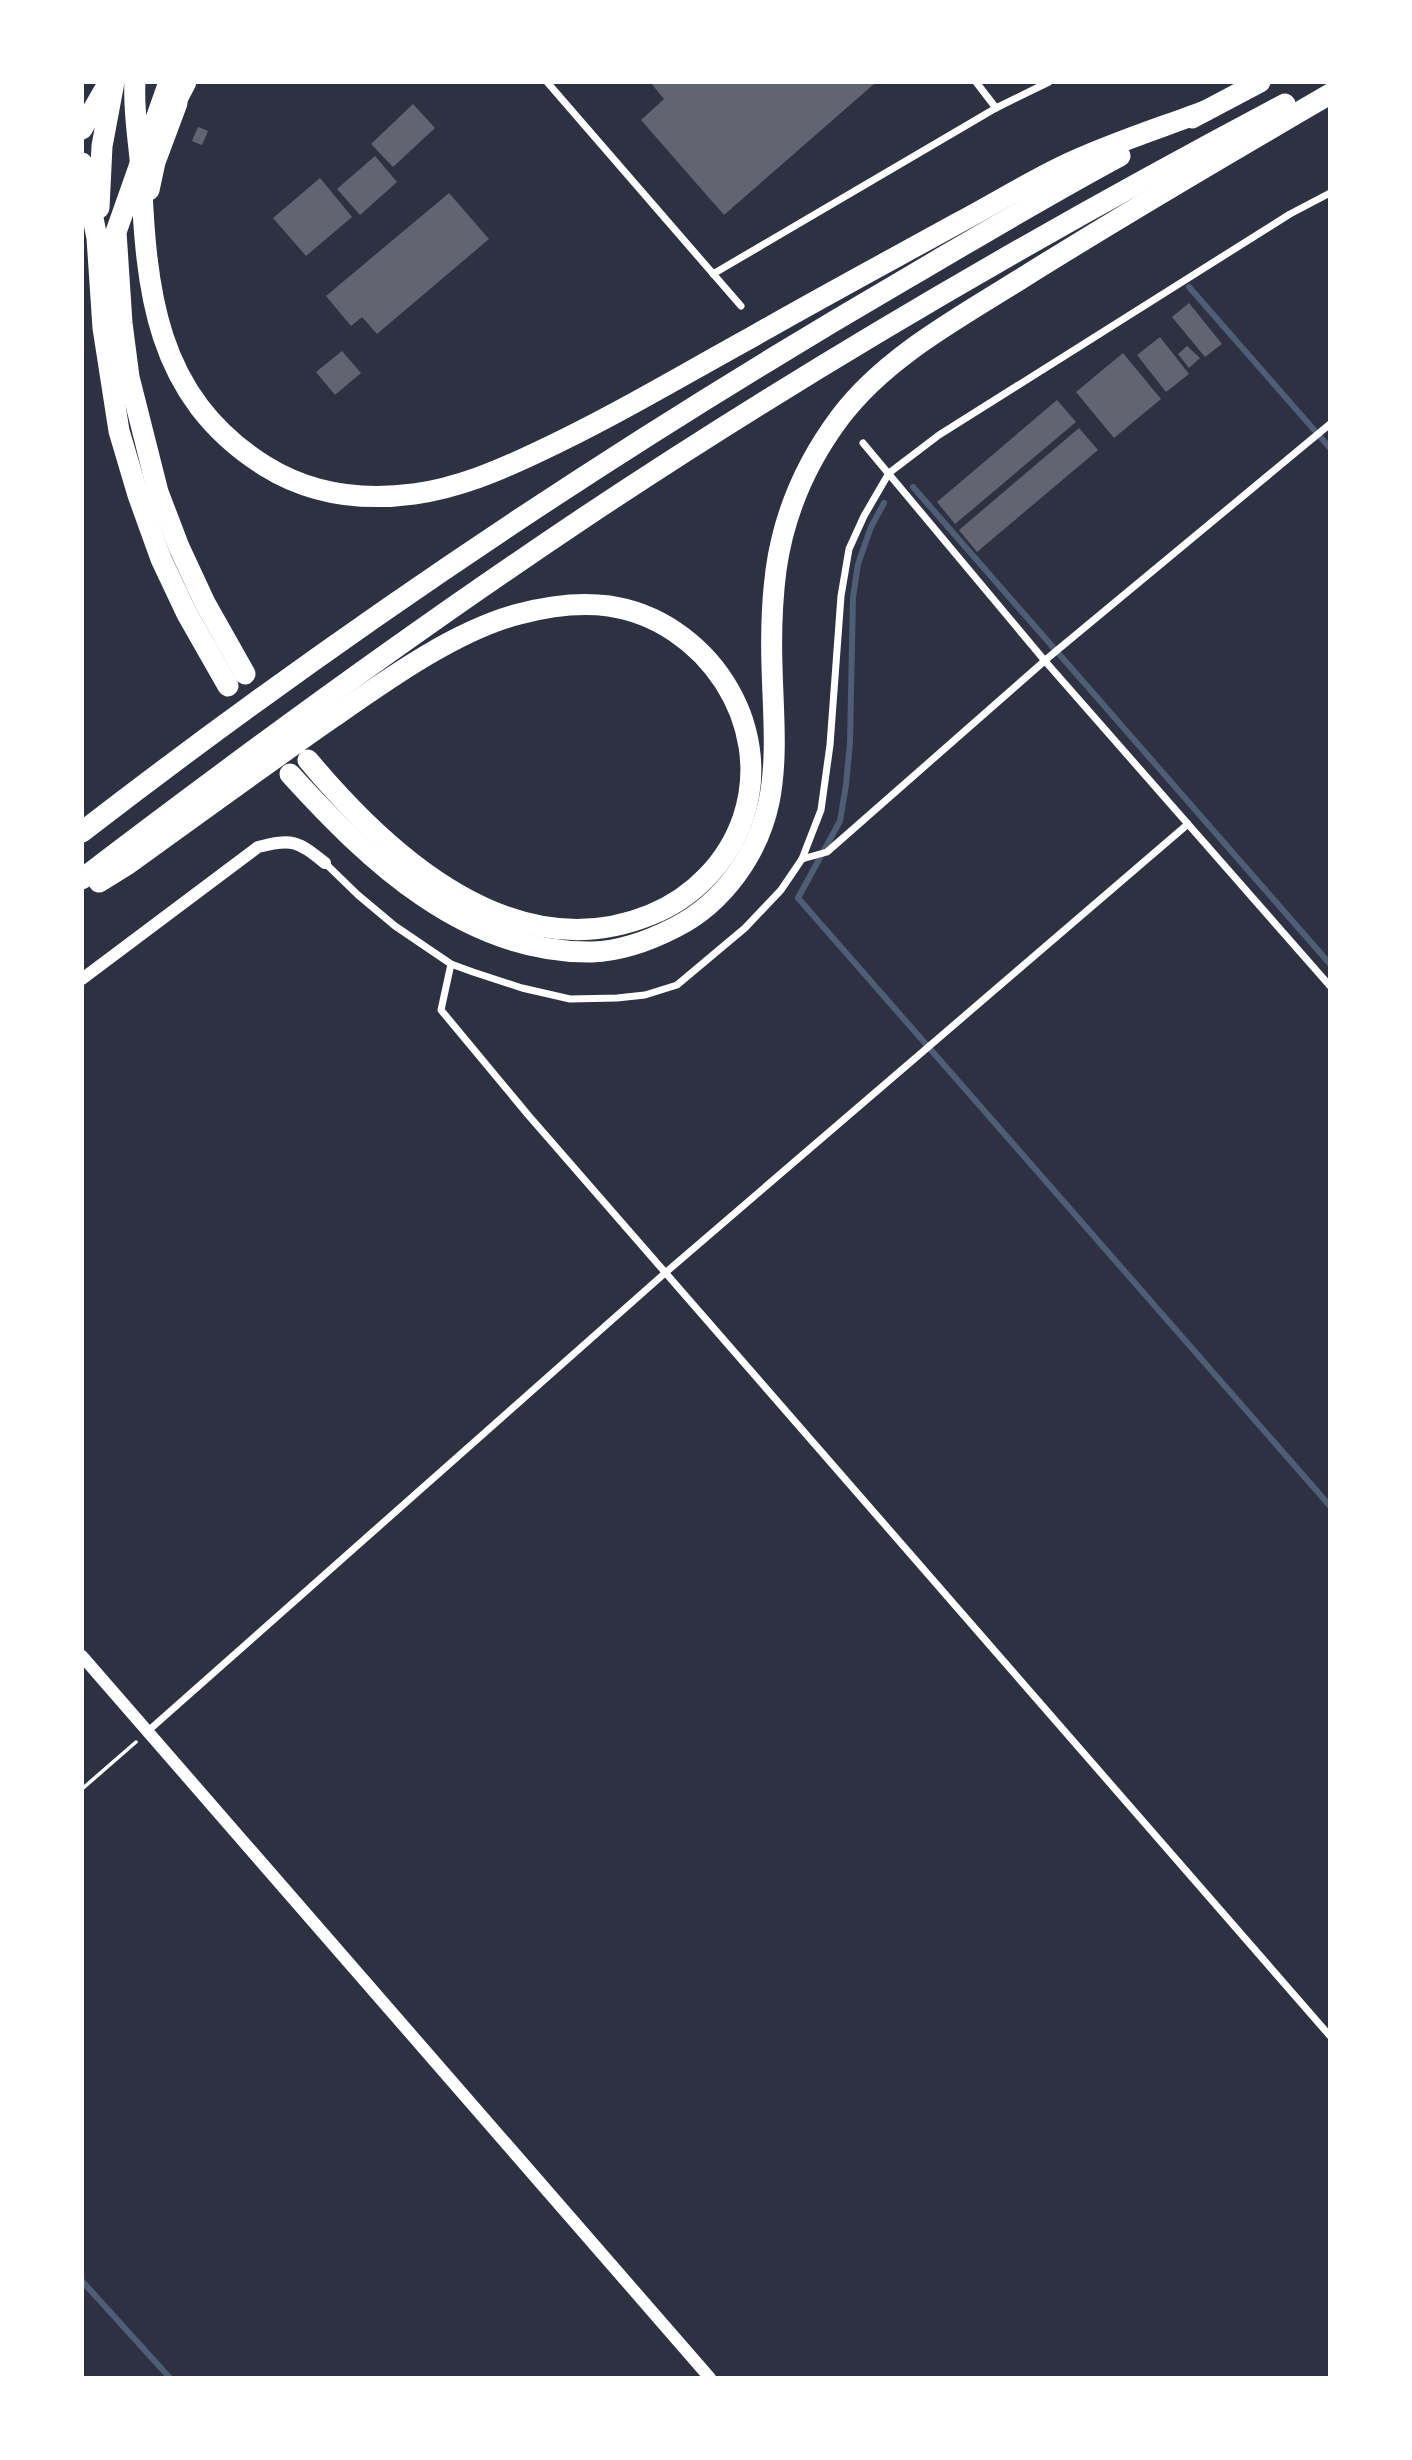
<svg xmlns="http://www.w3.org/2000/svg" width="1412" height="2460" font-family="'Exo 2',sans-serif">
	<style>
		.lines { fill: none; stroke-linecap: round; stroke-linejoin: round }
		.stream { stroke: #4f5d75; stroke-width: 6 }
		.building { fill: #626471 }
		.path { stroke: #fff; stroke-width: 3.5 }
		.minor { stroke: #fff; stroke-width: 7 }
		.tertiary { stroke: #fff; stroke-width: 12 }
		.motorway { stroke: #fff; stroke-width: 21 }
	</style>
	<rect width="100%" height="100%" fill="#2d3142"/>
	<g class="lines">
		<!-- stream -->
		<g class="stream">
			<path d="M1189 287 1330 448"/>
			<path d="M913 487 1330 964"/>
			<path d="M884 503 871 527 858 564 853 597 850 742 846 785 840 821 798 898 1330 1506"/>
			<path d="M82 2281 170 2378"/>
		</g>
	</g>
	<!-- building -->
	<g class="building">
		<path d="M650 82H873L874 84 724 215 641 120 664 99Z"/>
		<path d="M413 104 435 128 393 167 371 144Z"/>
		<path d="M198 127 208 131 202 145 192 141Z"/>
		<path d="M375 156 397 182 360 215 337 189Z"/>
		<path d="M320 178 352 217 306 256 273 218Z"/>
		<path d="M449 193 489 239 377 334 362 317 351 326 326 296Z"/>
		<path d="M1189 303 1222 344 1205 357 1172 317Z"/>
		<path d="M1160 337 1189 374 1166 392 1137 355Z"/>
		<path d="M1187 346 1200 358 1189 368 1178 354Z"/>
		<path d="M342 351 361 373 335 395 316 372Z"/>
		<path d="M1123 353 1161 399 1114 438 1076 392Z"/>
		<path d="M1057 400 1076 422 955 524 937 502Z"/>
		<path d="M1079 428 1098 450 977 552 959 530Z"/>
	</g>
	<g class="lines">
		<!-- path -->
		<path class="path" d="M82 1789 136 1742"/>
		<!-- minor -->
		<g class="minor">
			<path d="M547 82 741 306"/>
			<path d="M996 108 1049 82"/>
			<path d="M713 274 996 108 976 82"/>
			<path d="M863 443 1045 661 1330 986"/>
			<path d="M802 859 827 852 1049 657 1330 424"/>
			<path d="M325 863 358 895 395 926 451 964 473 972 522 988 570 999 617 998 645 995 677 985 745 928 781 890 802 859 821 810 830 745 841 596 849 549 864 516 889 473 939 435 1290 214 1330 193"/>
			<path d="M451 964 441 1010 529 1116 1330 2036"/>
			<path d="M148 1731 665 1273 1188 824"/>
		</g>
		<!-- tertiary -->
		<g class="tertiary">
			<path d="M82 979 258 847C292 838 298 841 325 863"/>
			<path d="M82 1656 710 2378"/>
		</g>
		<!-- motorway -->
		<g class="motorway">
			<path d="M135 82C133 111 139 141 141 170 146 290 154 396 265 466 310 494 362 501 414 494 458 488 498 471 538 452 611 418 681 376 752 337 820 298 889 261 958 223 992 205 1026 184 1061 167 1106 145 1157 129 1205 111"/>
			<path d="M169 82 116 232 122 323 129 377 158 492 179 547 205 603 245 674"/>
			<path d="M170 113 186 82"/>
			<path d="M1192 118 1260 82"/>
			<path d="M82 129 109 82"/>
			<path d="M82 163 97 238 103 328 119 431 138 495 161 559 187 614 228 686"/>
			<path d="M149 190 155 162 177 103"/>
			<path d="M99 208 102 146 114 82"/>
			<path d="M290 774C369 861 466 954 592 952 622 951 649 941 676 927 723 903 758 854 769 802 778 758 773 710 772 666 771 634 772 601 776 570 784 513 807 461 841 416 886 357 957 319 1019 280 1121 216 1225 155 1330 94"/>
			<path d="M82 832C345 629 622 444 909 277 979 236 1049 194 1120 156"/>
			<path d="M82 879C246 754 413 632 585 517 810 367 1045 231 1285 104"/>
			<path d="M99 882 128 864C196 815 263 766 332 718 385 681 456 630 519 614 549 606 579 602 609 606 705 620 775 723 743 818 728 862 693 898 650 915 514 970 389 857 308 760"/>
		</g>
	</g>
	<!-- border -->
	<rect width="1412" height="2460" fill="none" stroke="#ffffff" stroke-width="168"/>
</svg>
